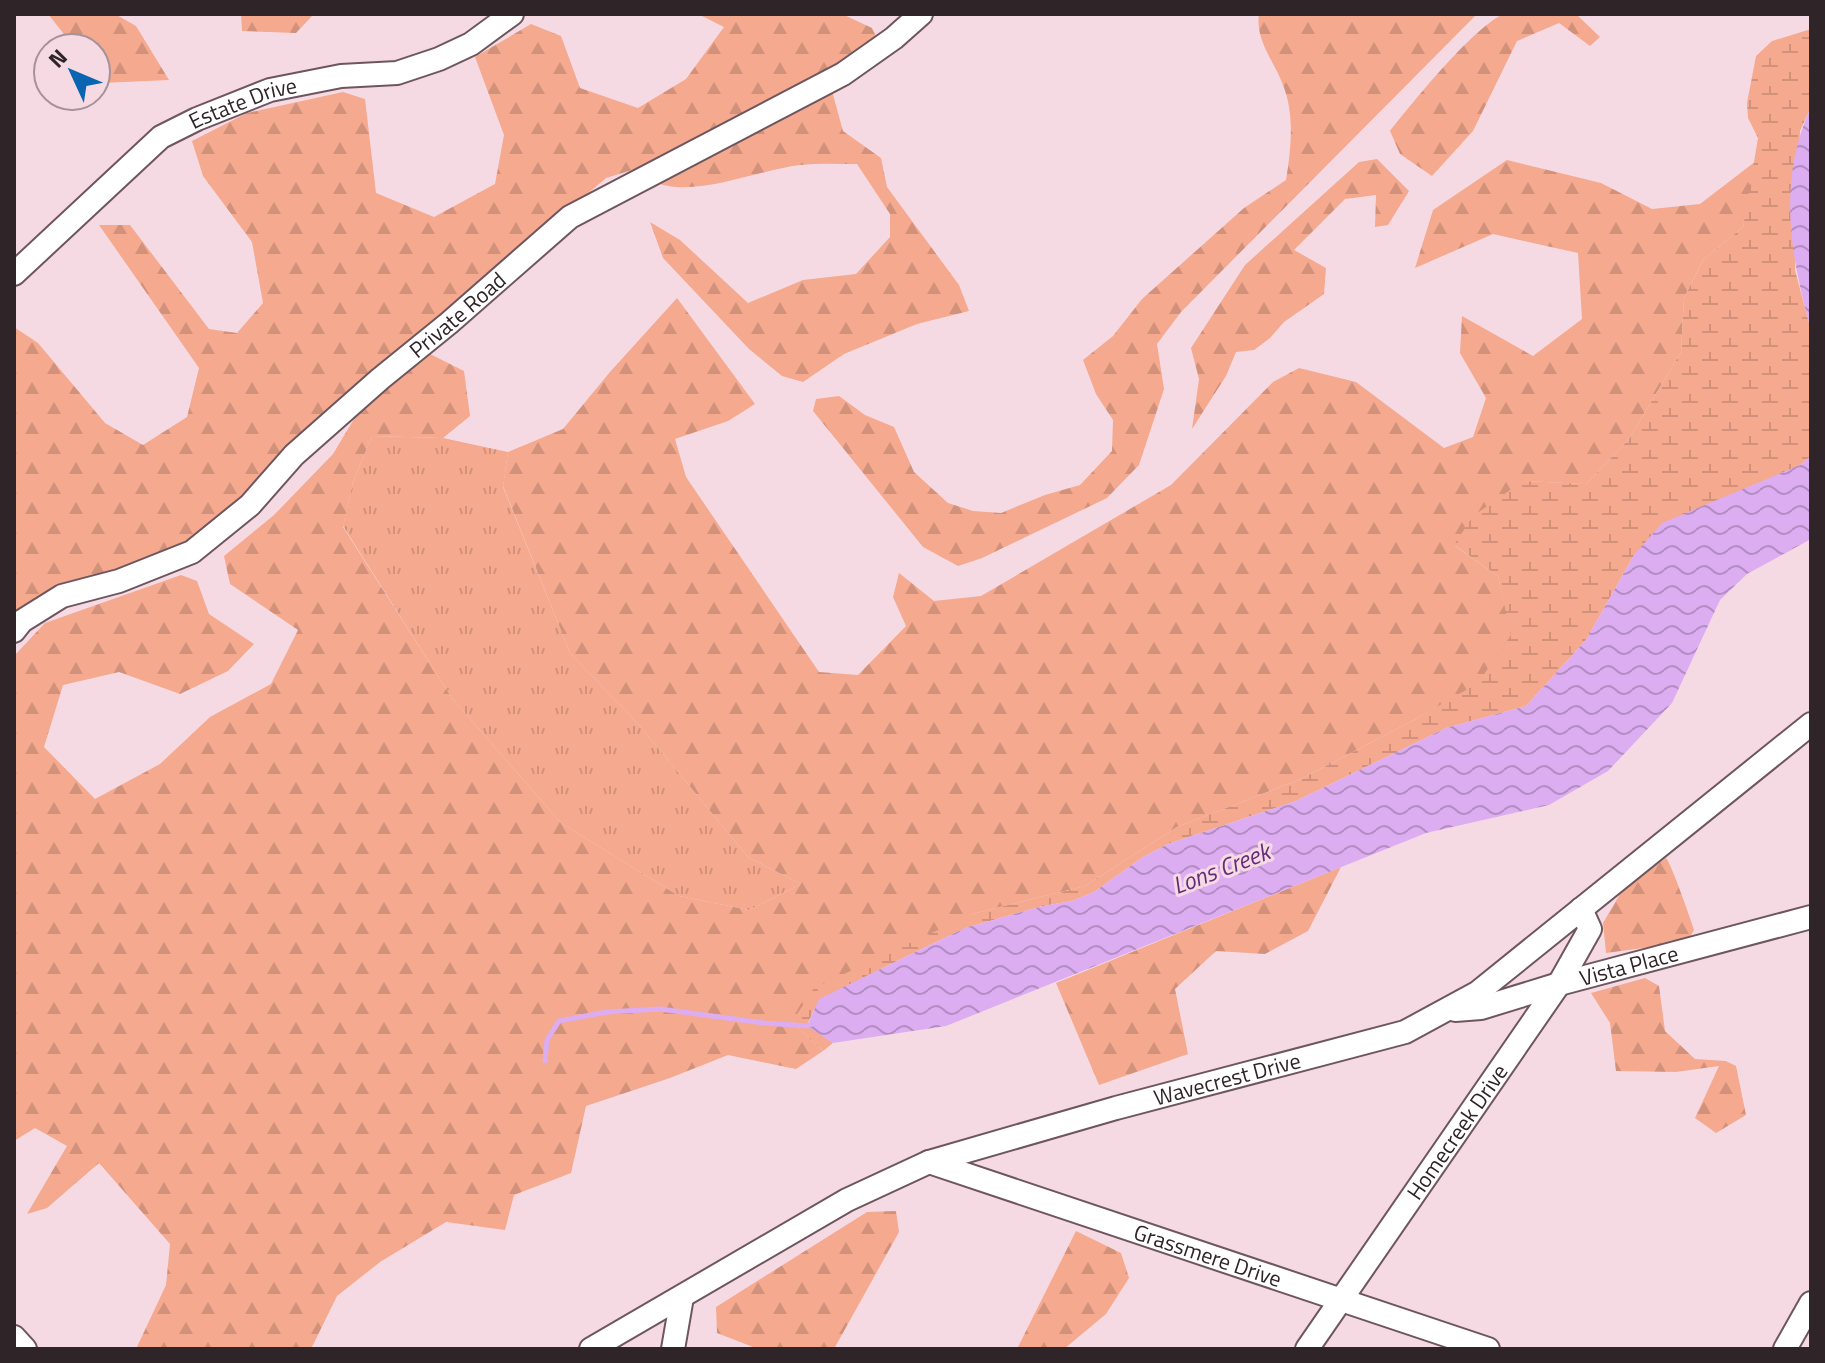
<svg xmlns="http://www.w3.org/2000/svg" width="1825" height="1363" font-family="'Titillium Web',sans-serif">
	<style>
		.grass { fill: url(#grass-tufts) }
		.forest { fill: url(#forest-firs) }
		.wetland { fill: url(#wetland-marsh) }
		.water { fill: url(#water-waves) }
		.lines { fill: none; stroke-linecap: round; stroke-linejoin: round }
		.stream { stroke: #dcadf1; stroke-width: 5 }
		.minor-casing { stroke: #6e565e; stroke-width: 26 }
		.minor { stroke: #fff; stroke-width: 22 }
		.labels { text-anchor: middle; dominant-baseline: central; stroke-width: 6; stroke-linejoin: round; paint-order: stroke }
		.street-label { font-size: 22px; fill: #2f2528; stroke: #f6dae3 }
		.water-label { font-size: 24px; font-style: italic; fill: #632c79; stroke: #f6dae3 }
	</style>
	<defs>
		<pattern id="grass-tufts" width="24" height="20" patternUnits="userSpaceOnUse" patternTransform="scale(2)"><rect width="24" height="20" fill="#f5a98e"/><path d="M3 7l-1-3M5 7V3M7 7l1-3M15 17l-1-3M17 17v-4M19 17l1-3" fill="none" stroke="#d2917a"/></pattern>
		<pattern id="forest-firs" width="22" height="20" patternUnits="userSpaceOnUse" patternTransform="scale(2)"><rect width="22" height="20" fill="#f5a98e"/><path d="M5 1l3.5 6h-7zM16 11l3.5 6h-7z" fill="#d2917a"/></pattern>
		<pattern id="wetland-marsh" width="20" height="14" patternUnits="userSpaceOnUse" patternTransform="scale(2)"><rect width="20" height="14" fill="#f5a98e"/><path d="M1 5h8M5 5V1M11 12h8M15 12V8" fill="none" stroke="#d2917a"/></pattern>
		<pattern id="water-waves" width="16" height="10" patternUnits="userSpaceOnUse" patternTransform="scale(2)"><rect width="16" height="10" fill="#dcadf1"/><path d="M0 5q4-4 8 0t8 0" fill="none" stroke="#b38dc3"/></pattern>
	</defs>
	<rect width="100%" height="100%" fill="#f6dae3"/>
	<!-- grass -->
	<path class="grass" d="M372 436 443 438 508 452 503 487 570 653 640 726 748 857 801 884 749 910 679 896 561 823 452 698 343 526 353 482Z"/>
	<!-- forest -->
	<g class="forest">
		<path d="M48 14H115L136 26 169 80 102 83 96 75V48H75Z"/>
		<path d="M241 14H314L296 33 242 31Z"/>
		<path d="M698 14H842L872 28 876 36 858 52 658 162 606 178 290 446 226 517 192 542 14 623V327L38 343 105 423 143 445 187 417 199 368 99 225H130L209 329 237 333 263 303 252 242 203 176 192 141 247 113 343 92 365 99 376 193 434 217 495 184 504 135 475 57 531 24 561 36 580 88 638 108 686 79 724 27Z"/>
		<path d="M1259 14H1477L1181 312 1157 344 1164 389 1139 465 1107 498 982 558 958 566 923 547 813 411 816 399 839 396 865 415 894 427 914 472 948 503 973 511 1001 513 1045 495 1080 485 1112 451 1113 420 1096 394 1083 360 1113 336 1142 299 1244 208 1286 180C1291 150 1295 115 1283 85 1274 61 1255 40 1259 14Z"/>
		<path d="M1503 14H1576L1600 37 1590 46 1559 23 1517 41 1473 131 1432 176 1400 154 1390 131C1414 101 1470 31 1503 14Z"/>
		<path d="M832 91 843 131 881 158 887 187 959 285 969 311 917 324 844 354 803 382 782 376 749 349 663 258 650 222 680 240 748 303 803 280 856 274 890 237V214L857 164C838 164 818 163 800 165 757 170 692 200 652 181Z"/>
		<path d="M1377 159 1409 191 1388 225 1375 227 1376 195 1345 199 1294 250 1326 268 1324 294 1284 322 1270 338 1254 350 1236 352 1226 376 1192 429 1199 379 1191 348 1245 265 1359 162Z"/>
		<path d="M1507 160 1601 183 1652 209 1700 204 1756 161 1743 227 1703 260 1684 298 1681 352 1629 439 1586 484 1523 481 1455 546 1498 576 1512 636 1478 684 1416 719 1301 779 1177 827 1085 886 972 914 792 1022 823 1051 796 1069 728 1055 670 1078 586 1106 571 1173 514 1195 505 1230 446 1222 380 1262 337 1296 311 1349H136L166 1285 170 1244 99 1163 47 1208 27 1214 67 1146 35 1128 14 1141V656L45 623 181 575 197 581 209 614 254 644 228 671 180 694 119 672 63 685 44 747 95 799 160 764 210 717 271 684 298 630 230 584 224 556 274 515 333 454 357 414 428 353 464 371 470 416 443 438 372 436 353 482 343 527 452 698 561 823 679 896 749 910 801 884 748 857 640 726 570 653 503 486 508 452 563 429 610 372 677 298 755 404 728 421 675 439 686 477 819 672 858 675 906 626 893 597 899 573 934 601 981 596 1171 485 1273 382 1299 368 1356 382 1444 448 1473 437 1486 398 1460 353 1462 316 1533 356 1582 319 1578 253 1493 234 1415 268 1433 210Z"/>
		<path d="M1666 858C1671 863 1690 918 1694 930L1687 942 1606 953 1603 923 1623 889Z"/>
		<path d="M1341 867 1308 931 1265 954 1216 951 1175 989 1188 1054 1099 1085 1056 983Z"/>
		<path d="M1645 978 1659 986 1665 1031 1695 1059 1726 1061 1736 1066 1746 1115 1716 1133 1695 1118 1719 1066 1676 1072 1616 1071 1610 1023 1591 993Z"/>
		<path d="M896 1211 899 1232 834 1349H758L717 1333 716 1307 867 1212Z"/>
		<path d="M1076 1231 1121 1253 1129 1278 1106 1314 1064 1349H1017Z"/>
	</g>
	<!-- wetland -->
	<path class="wetland" d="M1811 29V107L1800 131 1795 270 1811 330V456L1800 465 1634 555 1586 640 1526 706 1446 728 1296 801 1168 844 1143 857 1094 892 1072 901 1043 906 965 928 819 999 807 1025 833 1043 823 1051 792 1022 814 988 972 914 1085 886 1177 827 1301 779 1416 719 1478 683 1511 635 1498 576 1454 545 1473 516 1523 481 1586 484 1629 439 1681 352 1684 298 1703 260 1743 227 1758 138 1748 118 1747 103 1756 56 1772 41Z"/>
	<!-- water -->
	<g class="water">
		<path d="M1811 107V330C1790 254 1777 181 1811 107Z"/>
		<path d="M1811 456V539L1747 574 1720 600 1672 703 1608 771 1549 805 1426 833 946 1026 833 1043 807 1026 819 999 965 928 1043 906 1072 901 1094 892 1143 857 1168 844 1296 801 1446 728 1526 706 1586 640 1634 555 1662 523 1800 465Z"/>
	</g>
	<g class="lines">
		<!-- stream -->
		<path class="stream" d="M545 1061 547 1040 559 1021 607 1012 660 1009 764 1023 807 1026 812 1024"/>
		<defs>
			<g id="minor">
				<path id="s1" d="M14 274 161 137 197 119 270 90 341 76 397 73 439 59 471 44 512 14"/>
				<path id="s2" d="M14 631 22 621 62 596 119 581 192 552 250 505 294 455 380 379 449 323 570 217 843 74 894 38 921 14"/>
				<path id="s3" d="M1455 1010 1481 1008 1559 984 1811 917"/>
				<path id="s4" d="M929 1162 1488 1349"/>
				<path d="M14 1337 25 1349"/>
				<path id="s5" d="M591 1349 847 1200 929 1162 1116 1108 1405 1032 1477 993 1811 724"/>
				<path d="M673 1349 682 1297"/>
				<path id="s6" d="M1307 1349 1559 984 1590 929 1581 909"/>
				<path d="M1785 1349 1811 1303"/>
			</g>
		</defs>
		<!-- minor casing -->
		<use href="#minor" class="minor-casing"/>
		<!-- minor -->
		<use href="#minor" class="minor"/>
	</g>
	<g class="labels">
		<!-- street labels -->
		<g class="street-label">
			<text stroke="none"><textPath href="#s1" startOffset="290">Estate Drive</textPath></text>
			<text stroke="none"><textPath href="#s2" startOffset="554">Private Road</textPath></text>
			<text stroke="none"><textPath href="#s3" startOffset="180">Vista Place</textPath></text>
			<text stroke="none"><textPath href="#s5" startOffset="696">Wavecrest Drive</textPath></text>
			<text stroke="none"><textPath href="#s6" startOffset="264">Homecreek Drive</textPath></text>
			<text stroke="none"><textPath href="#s4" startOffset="294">Grassmere Drive</textPath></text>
		</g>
		<!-- water labels -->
		<g class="water-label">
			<text transform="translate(1221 868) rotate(-21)">Lons Creek</text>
		</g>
	</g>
	<!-- border -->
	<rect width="1825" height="1363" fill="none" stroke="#2f2528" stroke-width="32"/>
	<!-- north arrow -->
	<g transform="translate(72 72) rotate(314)"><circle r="38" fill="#f6dae3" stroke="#a69298" stroke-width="2"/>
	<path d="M0-6L14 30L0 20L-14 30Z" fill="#0965b2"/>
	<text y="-12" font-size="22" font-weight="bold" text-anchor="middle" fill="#2f2528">N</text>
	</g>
</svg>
